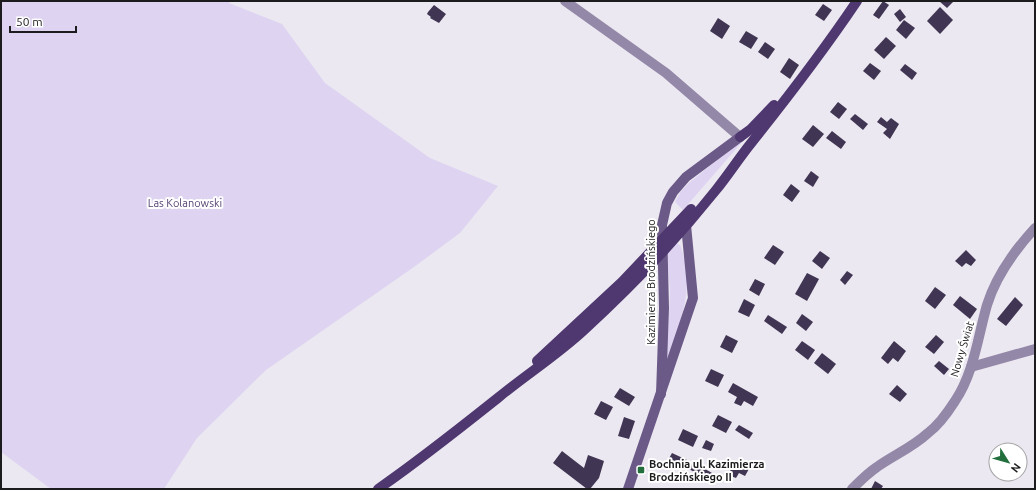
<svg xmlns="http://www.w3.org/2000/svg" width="1036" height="490" font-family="Ubuntu,sans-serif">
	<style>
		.green { fill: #ded4f1 }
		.building { fill: #403552 }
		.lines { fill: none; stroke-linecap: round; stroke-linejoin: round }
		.minor { stroke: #9488a8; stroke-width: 10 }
		.secondary { stroke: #6b5987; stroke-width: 10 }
		.primary { stroke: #4f376f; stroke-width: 10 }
		.poi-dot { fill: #226e3d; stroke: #fff; stroke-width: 1.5 }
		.labels { text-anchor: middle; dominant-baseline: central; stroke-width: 4; stroke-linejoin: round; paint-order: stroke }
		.park-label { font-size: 11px; fill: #554272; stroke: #fff }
		.street-label { font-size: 11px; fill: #1c1b1e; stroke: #fff }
		.poi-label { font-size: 11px; font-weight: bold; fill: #1c1b1e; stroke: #fff; text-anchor: start }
	</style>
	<rect width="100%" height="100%" fill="#ebe8f1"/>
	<!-- green -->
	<g class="green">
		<path d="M1 1H230L229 3 282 24 325 83 430 158 498 186 460 233 414 267 266 370 197 438 164 489H51L1 452Z"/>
		<path d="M749 134 683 210 675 202 681 191 690 182Z"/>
		<path d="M676 243 680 245C696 287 681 321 667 360L670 291 667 254Z"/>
	</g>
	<!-- building -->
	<g class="building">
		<path d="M883 1 889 5 879 19 873 15Z"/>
		<path d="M939 1H951L953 2 947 8Z"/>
		<path d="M823 4 832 10 824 21 815 15Z"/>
		<path d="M434 5 446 14 439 23 430 18 431 17 427 14 428 12Z"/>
		<path d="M940 7 953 20 940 34 927 21Z"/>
		<path d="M900 9 906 17 900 22 894 14Z"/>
		<path d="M718 18 730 26 722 39 710 31Z"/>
		<path d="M904 20 915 28 906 39 896 30Z"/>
		<path d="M746 31 758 38 751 49 739 42Z"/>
		<path d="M886 37 896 46 884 59 874 50Z"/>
		<path d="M765 42 775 49 768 59 758 52Z"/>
		<path d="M789 58 799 65 790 79 780 72Z"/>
		<path d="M870 63 881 71 874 80 863 71Z"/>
		<path d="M905 64 917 73 912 80 900 70Z"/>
		<path d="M838 102 847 109 839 119 830 112Z"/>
		<path d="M855 114 868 124 863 130 850 119Z"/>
		<path d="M881 117 887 122 891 118 899 124 890 139 883 133 887 129 877 122Z"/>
		<path d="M813 125 824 134 813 147 802 139Z"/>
		<path d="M832 131 846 142 841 149 826 138Z"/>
		<path d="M811 171 819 177 813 187 804 181Z"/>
		<path d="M791 184 800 191 792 202 783 195Z"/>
		<path d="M773 245 784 252 775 265 764 258Z"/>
		<path d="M966 250 976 260 971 266 966 263 962 267 955 261Z"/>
		<path d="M820 251 830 258 822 269 812 261Z"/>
		<path d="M847 271 853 275 845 285 840 280Z"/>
		<path d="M807 273 819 279 807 301 795 294Z"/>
		<path d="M755 279 765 284 759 296 749 290Z"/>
		<path d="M935 287 946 295 935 309 925 301Z"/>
		<path d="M960 296 977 309 970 319 953 305Z"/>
		<path d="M1015 297 1023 305 1006 326 997 319Z"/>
		<path d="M744 299 755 305 749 317 738 312Z"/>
		<path d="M802 314 813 322 806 331 796 323Z"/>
		<path d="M768 315 787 327 782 334 764 321Z"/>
		<path d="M726 335 738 341 732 353 720 347Z"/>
		<path d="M936 335 944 342 934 354 925 347Z"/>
		<path d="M802 341 815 350 808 360 795 350Z"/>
		<path d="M894 341 906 351 898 362 893 358 888 364 881 358Z"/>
		<path d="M822 353 836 364 828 374 814 363Z"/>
		<path d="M939 361 949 369 944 375 934 366Z"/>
		<path d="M711 369 724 375 718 387 705 381Z"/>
		<path d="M733 383 758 397 753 406 744 401 741 406 734 403 737 397 728 392Z"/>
		<path d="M897 385 907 394 900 402 889 394Z"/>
		<path d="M620 388 635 397 629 406 614 397Z"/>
		<path d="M601 401 613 407 606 420 594 414Z"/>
		<path d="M718 415 732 422 726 433 712 426Z"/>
		<path d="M624 417 635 421 629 439 618 436Z"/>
		<path d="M739 425 753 433 749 439 735 430Z"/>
		<path d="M683 429 698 436 693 447 678 440Z"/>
		<path d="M706 440 714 444 711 451 702 448Z"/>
		<path d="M562 451 584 468 588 455 604 461 599 478 590 489H587L553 463Z"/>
		<path d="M672 453 687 460 685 466 678 463 675 469 666 464Z"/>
		<path d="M736 460 750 467 745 476 739 473 736 478 728 475Z"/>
		<path d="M693 462 712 473 708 480 689 469Z"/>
		<path d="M875 481 883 486 881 489H871Z"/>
	</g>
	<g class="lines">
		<!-- minor -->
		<g class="minor">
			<path d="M565 1 666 73 740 137"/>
			<path d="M971 367 1035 349"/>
			<path d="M852 489C860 481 868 473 877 467 894 455 913 447 928 433 939 425 948 412 955 401 974 373 978 336 987 305 996 276 1014 251 1035 228"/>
		</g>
		<!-- secondary -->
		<g class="secondary">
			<path d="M661 394 664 308 662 225 667 203 673 192 686 177 740 137"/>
			<path d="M628 489 693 298 686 225"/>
		</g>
		<!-- primary -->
		<g class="primary">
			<path d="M740 137 751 129 774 105"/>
			<path d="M537 361 622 282 691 209"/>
			<path d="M378 489C420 460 460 428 499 397 527 374 557 355 584 330 631 287 676 240 716 190 729 174 739 158 752 142 788 97 824 50 857 1"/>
		</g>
	</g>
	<!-- markers -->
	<rect class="poi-dot" x="637" y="466" width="8" height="8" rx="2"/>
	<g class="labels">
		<!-- park labels -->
		<g class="park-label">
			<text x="185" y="203">Las Kolanowski</text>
		</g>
		<!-- street labels -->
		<g class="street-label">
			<text transform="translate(651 282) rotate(-90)">Kazimierza Brodzińskiego</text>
			<text transform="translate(962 349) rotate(-73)">Nowy Świat</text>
		</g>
		<!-- poi labels -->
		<g class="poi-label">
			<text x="649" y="464">Bochnia ul. Kazimierza<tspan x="649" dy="13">Brodzińskiego II</tspan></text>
		</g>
	</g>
	<!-- border -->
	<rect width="1036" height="490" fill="none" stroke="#1c1b1e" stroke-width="4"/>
	<!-- north arrow -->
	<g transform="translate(1008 462) rotate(127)"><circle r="19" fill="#ffffff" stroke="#a4a4a5"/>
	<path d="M0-3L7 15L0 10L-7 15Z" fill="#226e3d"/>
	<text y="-6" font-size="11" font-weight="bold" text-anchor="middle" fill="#1c1b1e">N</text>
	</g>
	<!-- scale -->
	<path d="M10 26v6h66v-6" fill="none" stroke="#1c1b1e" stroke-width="2"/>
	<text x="16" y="26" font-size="12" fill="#1c1b1e" stroke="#ffffff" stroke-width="3" paint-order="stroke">50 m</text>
</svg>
